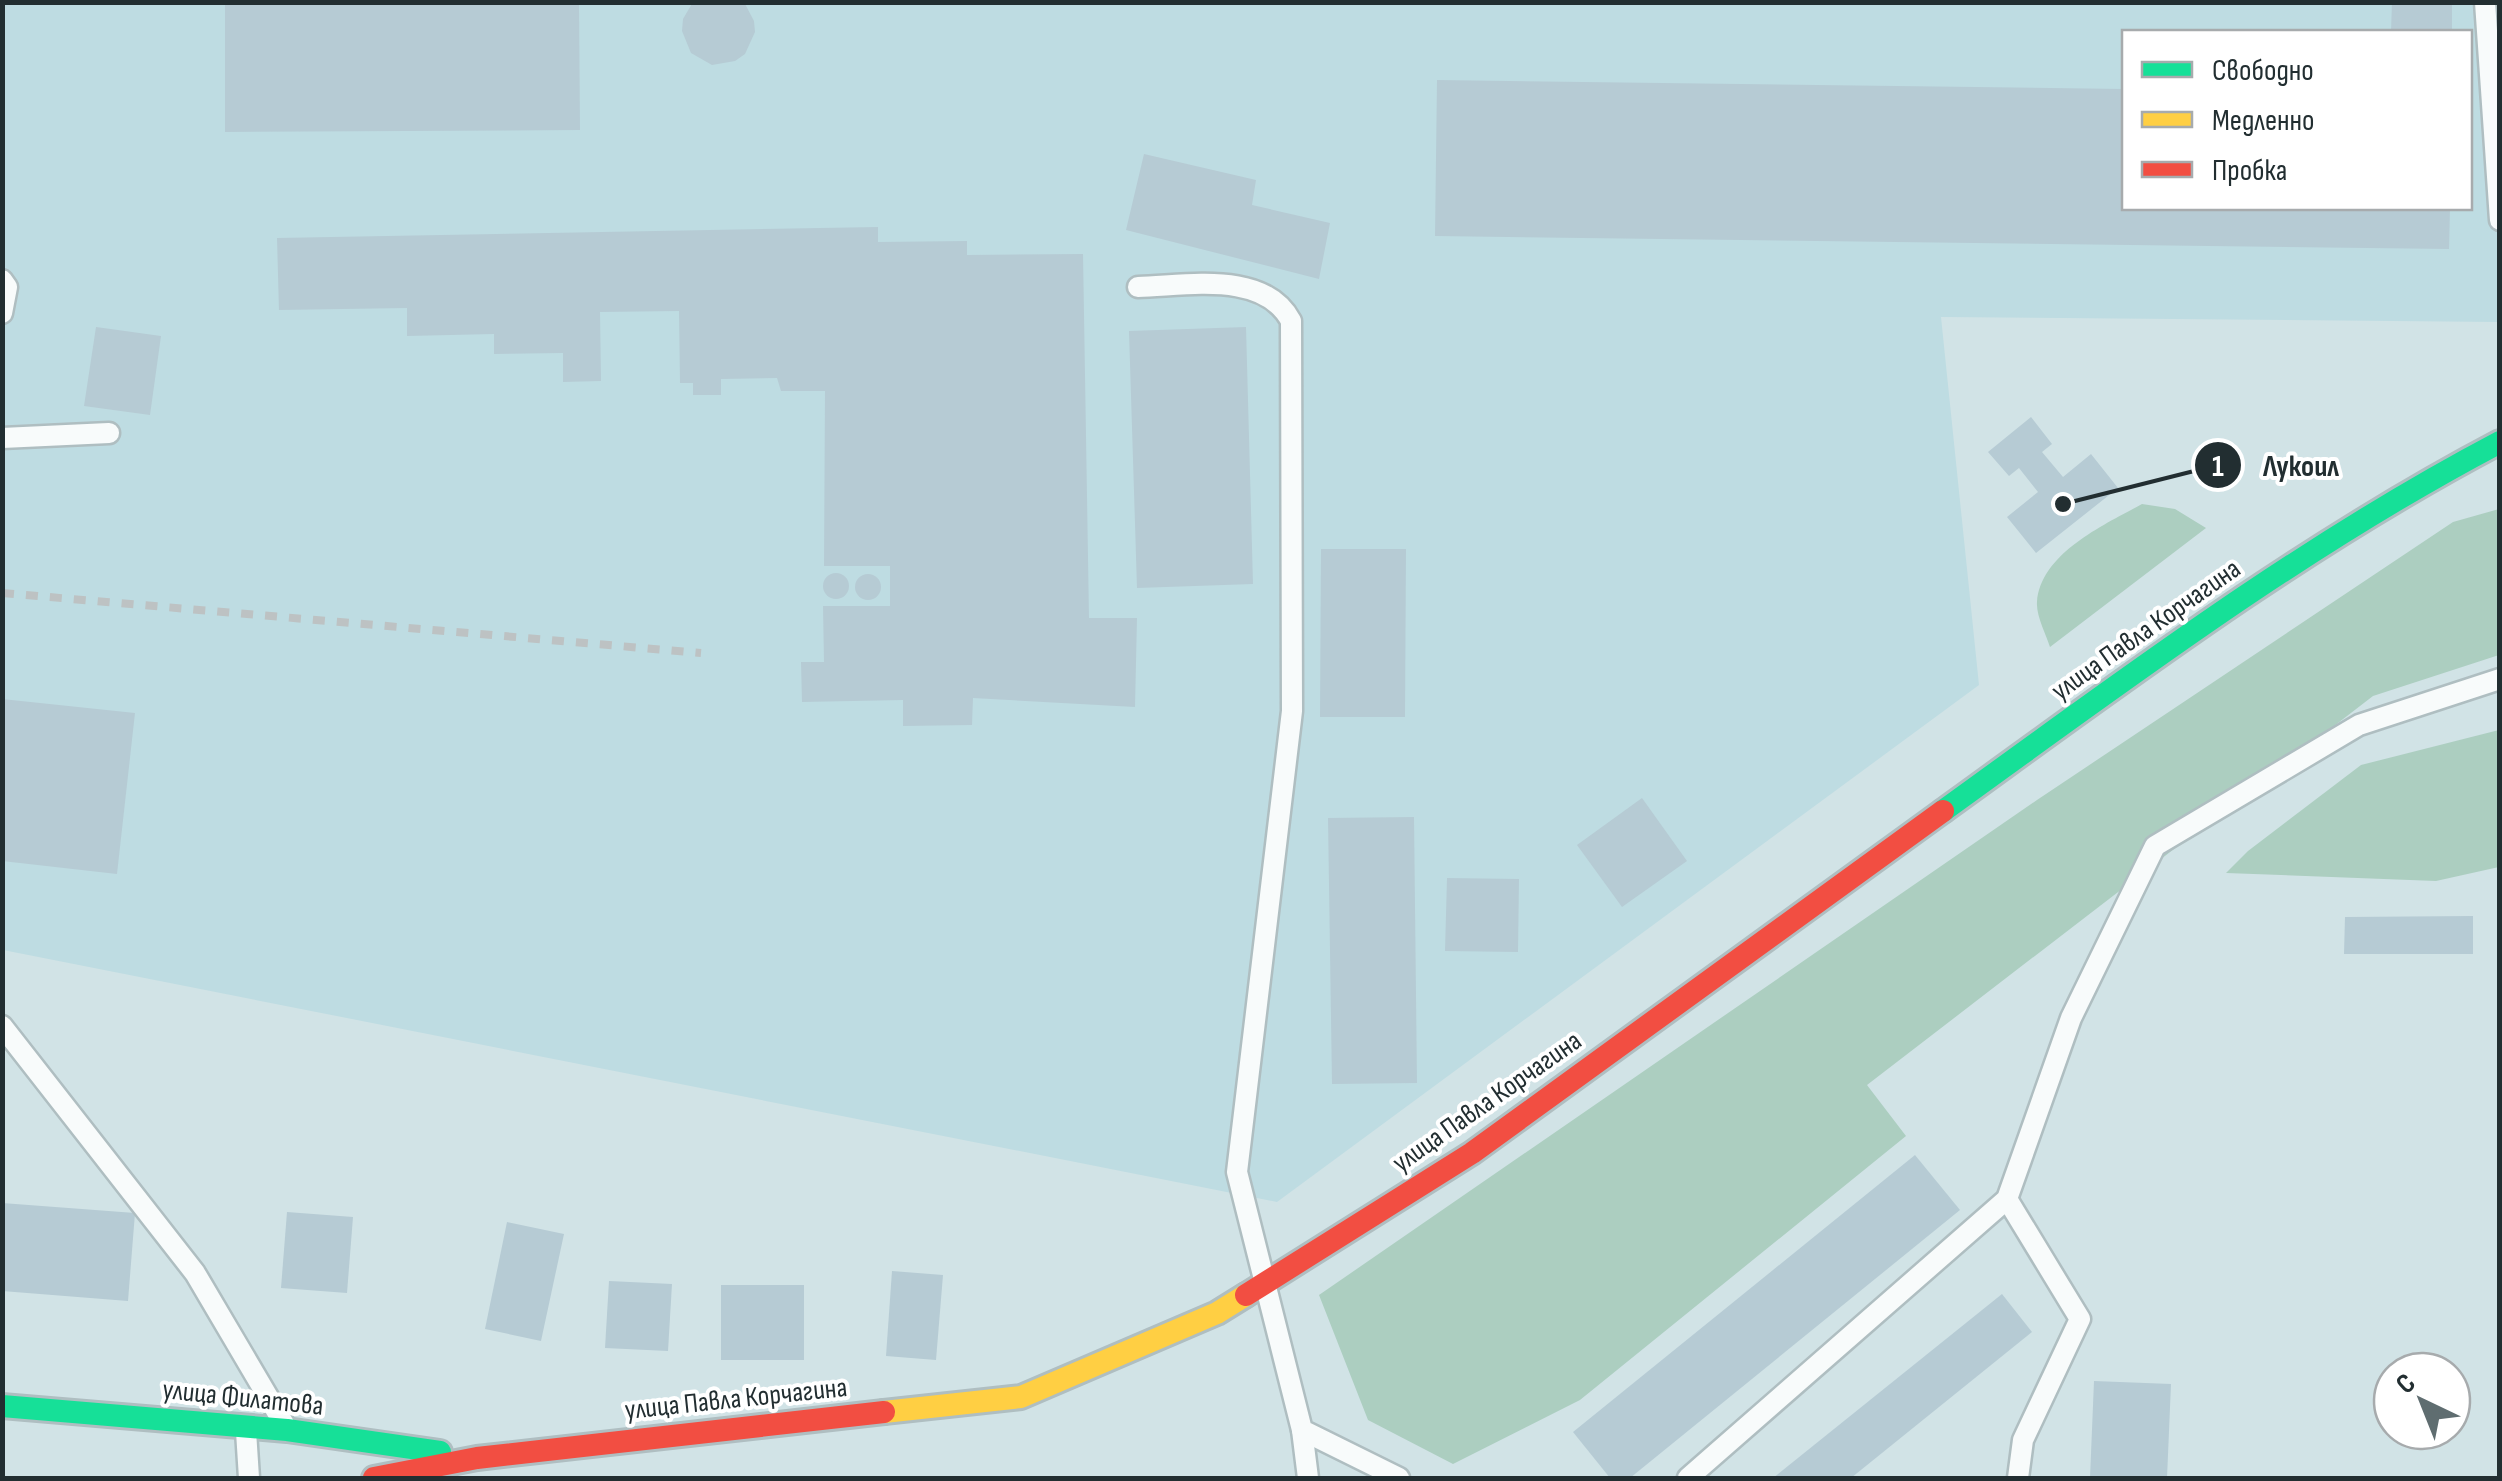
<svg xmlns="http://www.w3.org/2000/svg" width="2502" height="1481" font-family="'Sofia Sans Condensed',sans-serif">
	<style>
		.built { fill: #bedce2; fill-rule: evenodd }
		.green { fill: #accec0 }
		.building { fill: #b6cbd4 }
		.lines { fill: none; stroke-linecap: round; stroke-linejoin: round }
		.lane-casing { stroke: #afbec1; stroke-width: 25 }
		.fast-casing { stroke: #afbec1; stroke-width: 28 }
		.slow-casing { stroke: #afbec1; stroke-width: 28 }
		.jam-casing { stroke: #afbec1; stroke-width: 28 }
		.lane { stroke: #f8fbfb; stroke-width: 20 }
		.fast { stroke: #16e098; stroke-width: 22 }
		.slow { stroke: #ffcf43; stroke-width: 22 }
		.jam { stroke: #f24e42; stroke-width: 22 }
		.rail { stroke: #bdc2c3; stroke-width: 8; stroke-dasharray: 12 12; stroke-linecap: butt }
		.labels { text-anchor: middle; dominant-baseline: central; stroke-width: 8; stroke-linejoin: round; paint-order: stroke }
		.street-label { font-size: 28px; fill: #222e31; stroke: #fff }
		.leader { fill: none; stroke: #222e31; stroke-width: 4 }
		.callout-dot { fill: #222e31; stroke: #fff; stroke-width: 4 }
		.mark-label { font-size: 30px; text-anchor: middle; font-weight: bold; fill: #fff }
		.callout-label { font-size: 30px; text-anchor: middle; font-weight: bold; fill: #222e31; stroke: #fff; stroke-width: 8; stroke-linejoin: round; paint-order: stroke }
	</style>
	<rect width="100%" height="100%" fill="#d1e3e6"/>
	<!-- built -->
	<path class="built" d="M2 3H2499V322L1941 317 1979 685 1277 1202 3 950ZM2124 32H2470V208H2124Z"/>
	<!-- green -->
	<g class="green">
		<path d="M2142 504 2175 509 2206 528 2050 647C2046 634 2036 616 2037 602 2041 553 2104 525 2142 504Z"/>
		<path d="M2499 509V655L2373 696 1867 1085 1906 1136 1580 1400 1453 1464 1368 1420 1319 1295 2037 800 2453 522Z"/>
		<path d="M2499 730V867L2436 881 2226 873 2248 851 2361 765Z"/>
	</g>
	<!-- building -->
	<g class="building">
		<path d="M225 2H579L580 130 225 132Z"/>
		<path d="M693 2H744L754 21 755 32 745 54 735 61 712 65 691 53 682 31 683 19Z"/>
		<path d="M2392 2H2452V32H2391Z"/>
		<path d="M1437 80 2124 89V208H2450L2449 249 1435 236Z"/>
		<path d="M1144 154 1256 180 1252 205 1330 223 1319 279 1126 230Z"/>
		<path d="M878 227V242L967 241V255L1083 254 1089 618H1137L1135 707 973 698 972 725 903 726V700L802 702 801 662H824L823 606H890V566H824L825 391H781L777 378 721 379V395H693V383H680L679 311 600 312 601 381 563 382V353L494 354V334L407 336V308L279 310 277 238Z"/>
		<path d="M96 327 161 336 150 415 84 406Z"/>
		<path d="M1246 327 1253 584 1137 588 1129 331Z"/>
		<path d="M2031 417 2052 444 2042 452 2063 477 2091 454 2118 488 2036 553 2007 517 2038 492 2019 468 2009 476 1988 452Z"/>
		<path d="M1321 549H1406L1405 717H1320Z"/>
		<circle cx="836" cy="586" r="13"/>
		<circle cx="868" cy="587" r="13"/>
		<path d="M2 699 135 713 117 874 2 861Z"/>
		<path d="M1642 798 1687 861 1622 907 1577 845Z"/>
		<path d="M1414 817 1417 1083 1332 1084 1328 818Z"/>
		<path d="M1447 878 1519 879 1518 952 1445 951Z"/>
		<path d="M2473 916V954H2344L2345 917Z"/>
		<path d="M1915 1155 1960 1210 1630 1478H1610L1573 1432Z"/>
		<path d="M2 1203 135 1213 128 1301 2 1291Z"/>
		<path d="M287 1212 353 1217 347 1293 281 1288Z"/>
		<path d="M507 1222 564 1234 541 1341 485 1329Z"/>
		<path d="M892 1271 943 1275 936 1360 886 1356Z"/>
		<path d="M609 1281 672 1284 668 1351 605 1348Z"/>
		<rect x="721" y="1285" width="83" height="75"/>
		<path d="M2002 1294 2032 1332 1851 1478H1773Z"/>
		<path d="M2094 1381 2171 1384 2167 1478H2090Z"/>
	</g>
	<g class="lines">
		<defs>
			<g id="lane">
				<path d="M2485 2 2500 220"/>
				<path d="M2 280 7 287 2 313"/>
				<path d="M1138 287C1187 286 1264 270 1291 321L1292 711 1237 1172 1302 1430 1399 1478"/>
				<path d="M2 438 109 433"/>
				<path d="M2 1026 195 1273 284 1424"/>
				<path d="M2007 1199 2080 1319 2023 1440 2018 1478"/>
				<path d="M1302 1430 1308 1478"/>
				<path d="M246 1431 249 1478"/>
				<path d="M1688 1478 2007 1199 2071 1018 2155 846 2359 725 2500 679"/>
			</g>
			<g id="fast">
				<path d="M1943 811C2123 681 2302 546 2500 442"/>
				<path d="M2 1406 287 1430 440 1452"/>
			</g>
			<path id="slow" d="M884 1412 1021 1397 1217 1313 1246 1295"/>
			<g id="jam">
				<path d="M1246 1295 1472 1153 1943 811"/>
				<path d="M374 1478 477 1458 884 1412"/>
			</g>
		</defs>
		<!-- lane casing -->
		<use href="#lane" class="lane-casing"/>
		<!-- fast casing -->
		<use href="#fast" class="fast-casing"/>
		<!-- slow casing -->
		<use href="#slow" class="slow-casing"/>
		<!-- jam casing -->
		<use href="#jam" class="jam-casing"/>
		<!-- lane -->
		<use href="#lane" class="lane"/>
		<!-- fast -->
		<use href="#fast" class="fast"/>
		<!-- slow -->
		<use href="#slow" class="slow"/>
		<!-- jam -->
		<use href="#jam" class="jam"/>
		<!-- rail -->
		<path class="rail" d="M2 593 701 653"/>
	</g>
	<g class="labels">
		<!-- street labels -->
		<g class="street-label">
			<text transform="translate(2146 630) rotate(-35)">улица Павла Корчагина</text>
			<text transform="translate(1487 1102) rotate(-35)">улица Павла Корчагина</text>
			<text transform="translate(243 1398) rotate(6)">улица Филатова</text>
			<text transform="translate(736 1399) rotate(-6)">улица Павла Корчагина</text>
		</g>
	</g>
	<!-- callouts -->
	<path class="leader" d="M2063 504L2218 465"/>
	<g class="callout-dot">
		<circle cx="2063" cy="504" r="10"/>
		<circle cx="2218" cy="465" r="25"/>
	</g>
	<g class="mark-label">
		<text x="2218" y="476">1</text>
	</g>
	<g class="callout-label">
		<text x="2301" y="476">Лукоил</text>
	</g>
	<!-- border -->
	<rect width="2502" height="1481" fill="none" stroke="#222e31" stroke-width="10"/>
	<!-- legend -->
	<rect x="2122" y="30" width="350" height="180" fill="#ffffff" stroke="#a7abad" stroke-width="2.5"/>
	<rect x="2142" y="62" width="50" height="15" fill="#16e098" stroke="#a7abad" stroke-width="2.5"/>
	<text x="2212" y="80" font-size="30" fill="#222e31">Свободно</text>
	<rect x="2142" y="112" width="50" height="15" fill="#ffcf43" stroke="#a7abad" stroke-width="2.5"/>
	<text x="2212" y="130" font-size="30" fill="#222e31">Медленно</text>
	<rect x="2142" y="162" width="50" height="15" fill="#f24e42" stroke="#a7abad" stroke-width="2.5"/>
	<text x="2212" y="180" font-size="30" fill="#222e31">Пробка</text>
	<!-- north arrow -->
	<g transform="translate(2422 1401) rotate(317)"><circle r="48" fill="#ffffff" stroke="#a7abad" stroke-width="2.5"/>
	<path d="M0-8L18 38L0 25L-18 38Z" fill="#5f6d70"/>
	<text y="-15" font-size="28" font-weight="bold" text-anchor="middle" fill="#222e31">С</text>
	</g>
</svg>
